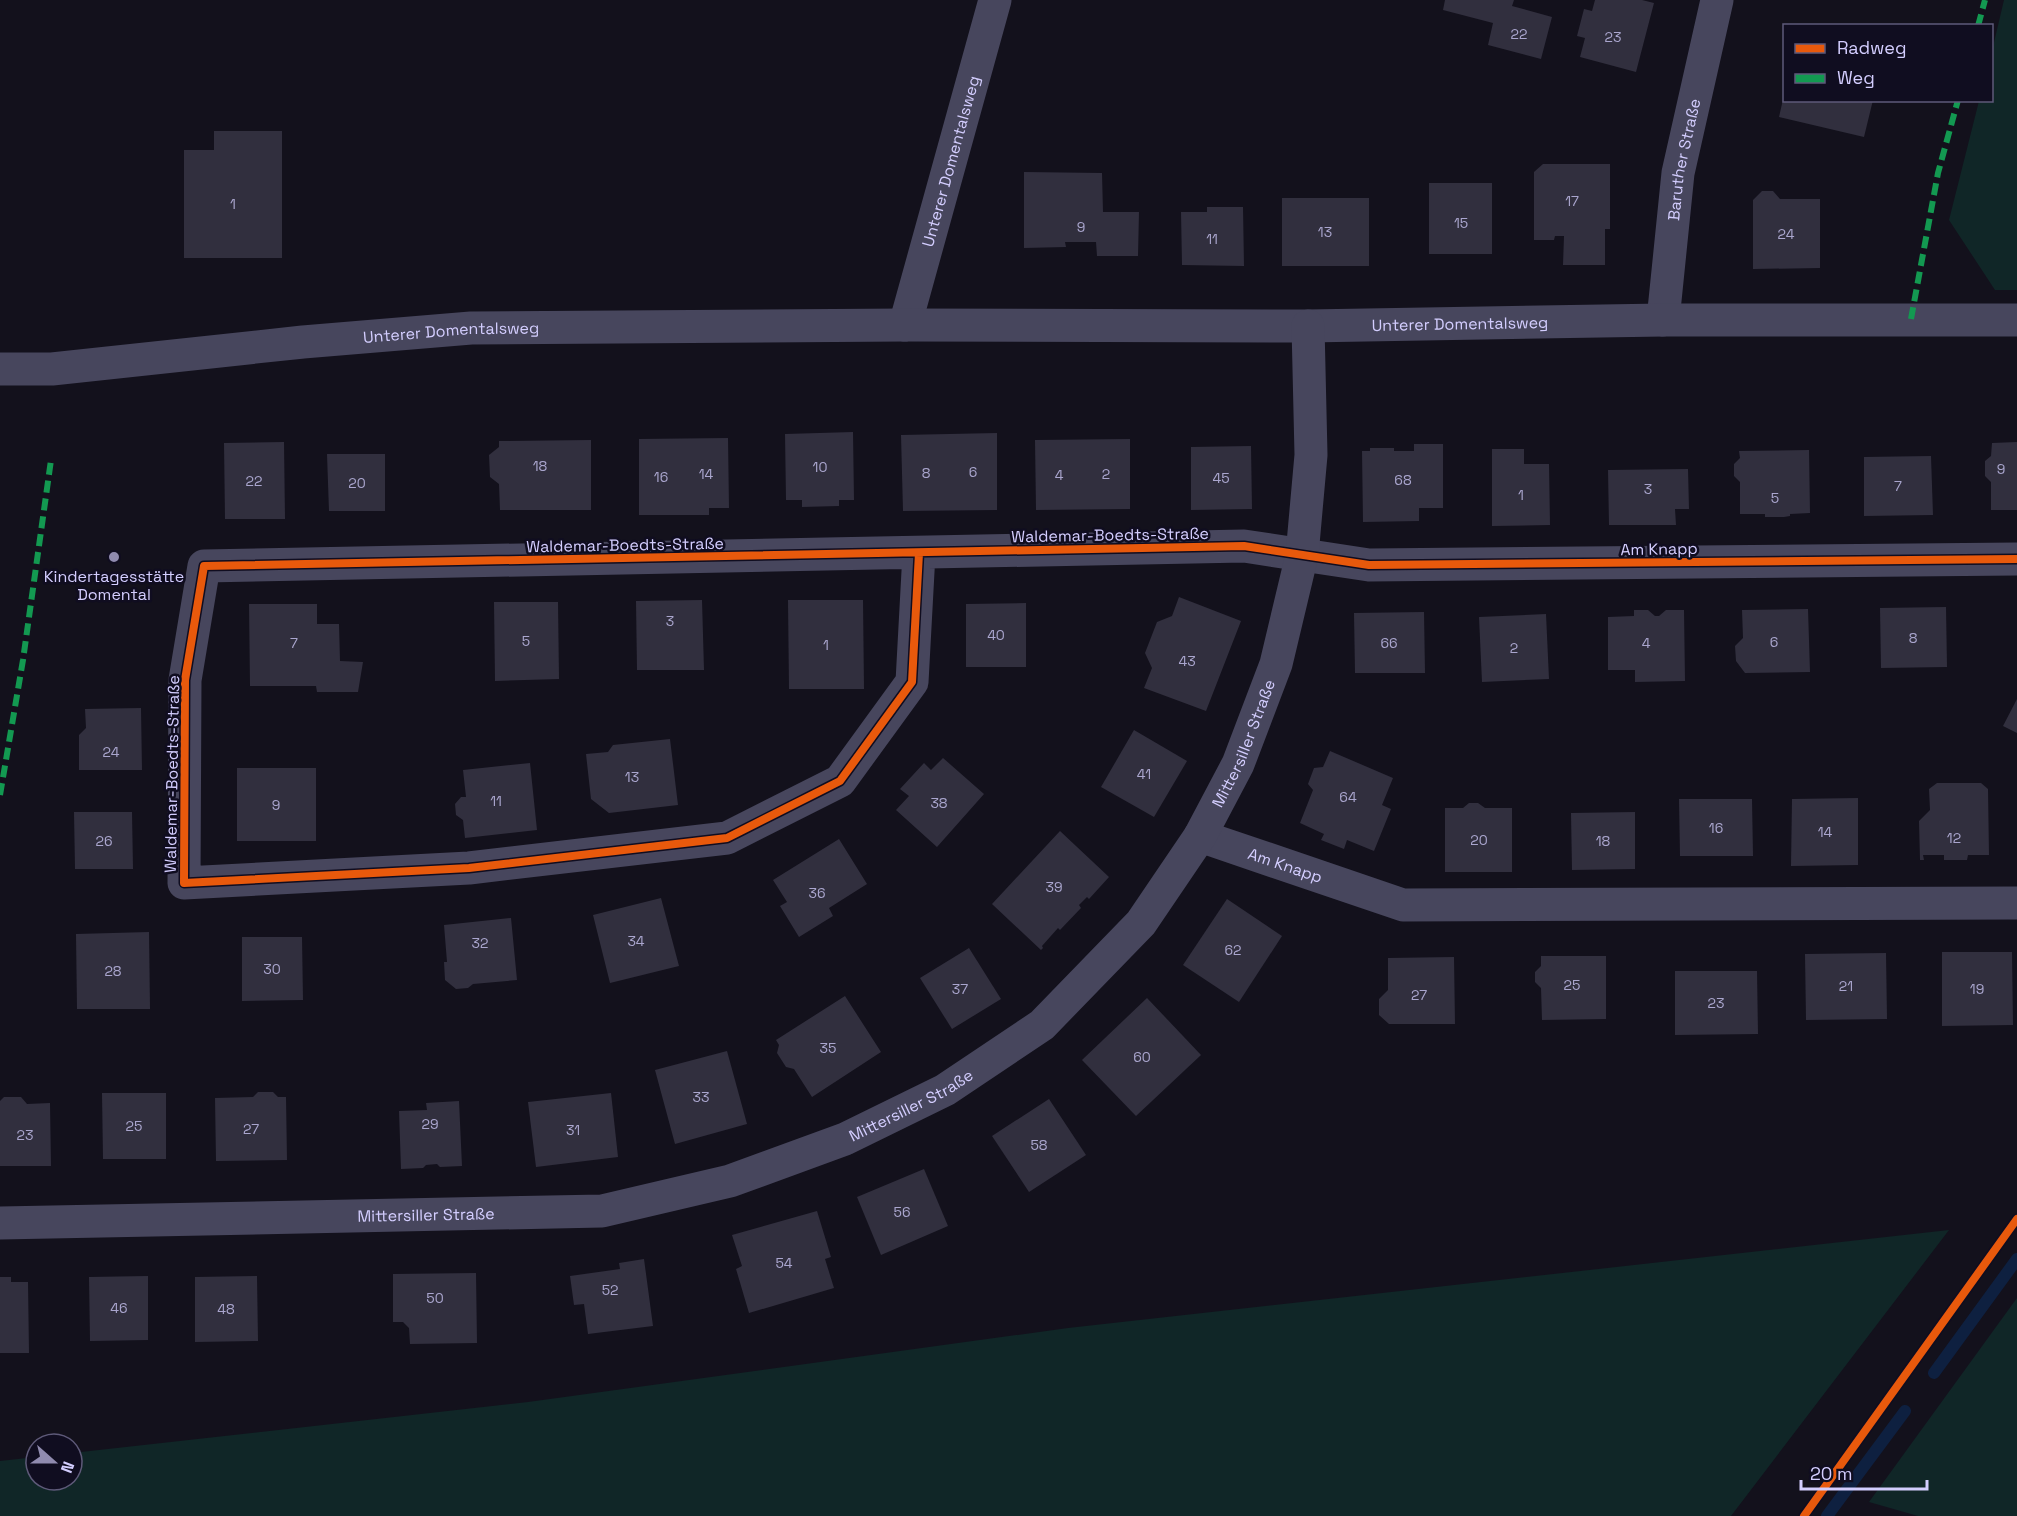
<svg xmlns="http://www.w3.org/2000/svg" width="2017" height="1516" font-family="'Space Grotesk',sans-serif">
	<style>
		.green { fill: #102627 }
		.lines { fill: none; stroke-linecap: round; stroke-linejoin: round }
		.stream { stroke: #0e2040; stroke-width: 12 }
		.building { fill: #312f3e }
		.minor { stroke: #47465d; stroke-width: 33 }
		.quiet { stroke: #139951; stroke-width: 6; stroke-dasharray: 12 6; stroke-linecap: butt }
		.cycleway-casing { stroke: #100d20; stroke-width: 11 }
		.cycleway { stroke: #e8590c; stroke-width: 8 }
		.poi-dot { fill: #908baf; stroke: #100d20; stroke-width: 2 }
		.labels { text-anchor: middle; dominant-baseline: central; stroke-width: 5; stroke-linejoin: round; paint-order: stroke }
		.number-label { font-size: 14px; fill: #aaa6ce }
		.street-label { font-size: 16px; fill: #d3cdfe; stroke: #100d20 }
		.poi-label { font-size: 16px; fill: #d3cdfe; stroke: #100d20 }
	</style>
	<rect width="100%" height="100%" fill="#13111c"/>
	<!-- green -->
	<g class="green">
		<path d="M2004 0H2017V290H1995L1949 220 1979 101 1992 100V51Z"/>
		<path d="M1949 1230 1731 1516H0V1461L36 1457V1480H72V1453L528 1402 1068 1328Z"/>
		<path d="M2017 1298V1516H1918L1869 1502Z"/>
	</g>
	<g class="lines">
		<!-- stream -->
		<g class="stream">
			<path d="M1934 1373 2017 1259"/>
			<path d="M1827 1516 1905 1411"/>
		</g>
	</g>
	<!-- building -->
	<g class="building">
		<path d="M1445 0H1514L1512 6 1552 17 1541 59 1488 45 1493 23 1443 10Z"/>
		<path d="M1595 0H1642L1654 3 1636 72 1580 57 1585 38 1577 36 1584 9 1592 11Z"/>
		<path d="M1784 95V100H1873L1864 137 1779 117Z"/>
		<path d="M214 131H282V258H184V150H214Z"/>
		<path d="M1543 164H1610V229H1605V265H1563L1564 236H1555L1554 240H1534V172Z"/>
		<path d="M1024 172 1102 173 1103 212H1139L1138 256H1097L1096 242H1065L1066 247 1024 248Z"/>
		<rect x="1429" y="183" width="63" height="71"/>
		<path d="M1762 191H1773L1780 199H1820V268L1753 269V200Z"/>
		<rect x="1282" y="198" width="87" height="68"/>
		<path d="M1207 207H1243L1244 266 1182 265 1181 212H1207Z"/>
		<path d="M853 432 854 500H839V506L802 507V500H786L785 434Z"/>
		<path d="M997 433V510L903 511 901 435Z"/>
		<path d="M728 438 729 508H709V515H639V439Z"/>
		<path d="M1130 439V509L1036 510 1035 440Z"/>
		<path d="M591 440V510H500L499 484 490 477 489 455 499 447V441Z"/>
		<path d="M284 442 285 519H225L224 443Z"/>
		<path d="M2017 442V510H1991V482L1985 476V461L1991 456 1992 443Z"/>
		<path d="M1414 444H1443V508H1419V521L1363 522 1362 451H1370V448H1394V451H1414Z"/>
		<path d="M1251 446 1252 509 1191 510V447Z"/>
		<path d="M1492 449H1524V464H1549L1550 525 1492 526Z"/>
		<path d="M1809 450 1810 513 1790 514V516L1784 517H1765V514H1740V482L1734 476V464L1740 458 1739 451Z"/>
		<path d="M327 454H385V511H329Z"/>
		<path d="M1931 456 1933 515 1864 516V457Z"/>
		<path d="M1688 469 1689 509H1675L1676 525H1609L1608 470Z"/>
		<path d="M1179 597 1241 621 1206 711 1144 688 1152 668 1145 653 1157 622 1172 616Z"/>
		<path d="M702 600 704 670H637L636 601Z"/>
		<path d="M788 600H863L864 689H789Z"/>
		<path d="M494 602H558L559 679 495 681Z"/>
		<path d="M1026 603V667H966V604Z"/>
		<path d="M249 604H317V624H339L340 661 363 662 358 692H317L316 686H250Z"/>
		<path d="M1946 607 1947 667 1881 668 1880 608Z"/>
		<path d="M1808 609 1810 672 1745 673 1736 661 1735 646 1743 638 1742 610Z"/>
		<path d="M1634 610H1648L1655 616H1659L1666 610H1684L1685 681 1635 682V670H1608V617L1634 616Z"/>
		<path d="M1424 612 1425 673H1355L1354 613Z"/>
		<path d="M1546 614 1549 679 1482 682 1479 617Z"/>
		<path d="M2017 699V733L2003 726Z"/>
		<path d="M141 708 142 770H79V735L86 728 85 709Z"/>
		<path d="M1134 730 1187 761 1154 817 1101 787Z"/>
		<path d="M670 739 678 805 609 813 591 799 586 754 608 752 613 745Z"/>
		<path d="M1330 751 1393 778 1382 805 1391 809 1374 851 1347 840 1344 849 1321 840 1324 834 1300 823 1313 790 1308 784 1314 768 1323 767Z"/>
		<path d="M943 758 984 794 937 847 896 810 909 796 900 789 924 763 931 770Z"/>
		<path d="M530 763 537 830 465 838 463 820 456 815 455 804 461 797H466L463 770Z"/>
		<rect x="237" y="768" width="79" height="73"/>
		<path d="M1937 783H1981L1988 789 1989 855H1968L1967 860H1944V855H1923L1924 860H1920L1919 821 1930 810 1929 789Z"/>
		<path d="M1858 798V865L1791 866 1792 799Z"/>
		<path d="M1679 799H1752L1753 856H1680Z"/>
		<path d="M1469 803H1478L1485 808H1512V872H1445V808H1463Z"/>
		<path d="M74 812H132L133 869H75Z"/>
		<path d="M1635 812V869L1572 870 1571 813Z"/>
		<path d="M1060 831 1109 877 1089 899 1087 897 1079 905 1081 908 1060 930 1058 928 1042 946 1043 948 1041 950 992 904Z"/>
		<path d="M839 839 867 884 829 908 833 916 799 937 780 906 787 902 773 880Z"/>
		<path d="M661 898 679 966 610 983 593 915Z"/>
		<path d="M1227 899 1282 936 1239 1002 1183 965Z"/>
		<path d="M511 918 517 980 473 984 468 988 456 989 445 980 444 962H447L444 925Z"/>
		<path d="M149 932 150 1009H77L76 934Z"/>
		<path d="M242 937H302L303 1000 242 1001Z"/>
		<path d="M969 948 1001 999 952 1029 920 978Z"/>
		<path d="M1942 952H2012L2013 1025 1942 1026Z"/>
		<path d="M1886 953 1887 1019 1806 1020 1805 954Z"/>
		<path d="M1541 956H1606V1019L1542 1020 1541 988 1535 982V972L1541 966Z"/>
		<path d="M1454 957 1455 1024H1389L1379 1015V999L1388 990V958Z"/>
		<path d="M1675 971H1757L1758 1034 1675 1035Z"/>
		<path d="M845 996 881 1052 812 1097 794 1069 786 1067 777 1053 779 1045 776 1040Z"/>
		<path d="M1147 998 1201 1055 1136 1116 1082 1060Z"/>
		<path d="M727 1051 747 1124 675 1144 655 1070Z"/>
		<path d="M258 1092H273L278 1097H286L287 1160 216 1161 215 1098 253 1097Z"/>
		<path d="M102 1093H166V1159H103Z"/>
		<path d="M611 1093 618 1157 536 1167 528 1102Z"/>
		<path d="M4 1097H21L27 1104 50 1103 51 1166H0V1101Z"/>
		<path d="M1049 1099 1086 1155 1029 1192 992 1136Z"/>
		<path d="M459 1101 462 1166 440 1167 437 1164 426 1165 423 1168 401 1169 399 1111 427 1110 426 1103Z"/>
		<path d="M924 1169 948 1226 881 1255 857 1197Z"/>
		<path d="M817 1211 831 1257 825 1259 834 1288 749 1313 736 1269 742 1266 732 1235Z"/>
		<path d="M644 1259 653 1326 588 1334 584 1304 574 1305 570 1276 620 1269 619 1263Z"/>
		<path d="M476 1273 477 1343 410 1344 409 1328 403 1322H393V1274Z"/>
		<path d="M148 1276V1340L90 1341 89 1277Z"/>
		<path d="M257 1276 258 1341 195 1342V1277Z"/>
		<path d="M0 1277H11V1282H28L29 1353H0Z"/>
	</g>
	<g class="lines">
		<!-- minor -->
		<g class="minor">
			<path id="s1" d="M1663 320 1678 173 1717 0"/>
			<path id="s2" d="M905 325 995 0"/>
			<path id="s3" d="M0 369H52L303 342 471 328 905 325 1308 326 1663 320H2017"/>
			<path d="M919 553 912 682 840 781 727 838 469 868 184 883 185 680 204 566 1244 546 1369 565 2017 559"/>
			<path id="s4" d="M1200 836 1403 905 2017 903"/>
			<path id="s5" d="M0 1223 602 1211 730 1181 845 1139 945 1090 1042 1025 1141 923 1200 836 1238 764 1276 664 1302 555 1311 455 1308 326"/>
		</g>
		<!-- quiet -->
		<g class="quiet">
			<path d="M1978 26 1985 0"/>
			<path d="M1911 319 1938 173 1958 100"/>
			<path d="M0 795 23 660 51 460"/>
		</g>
		<defs>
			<g id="cycleway">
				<path d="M919 553 912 682 840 781 727 838 469 868 184 883 185 680 204 566 1244 546 1369 565 2017 559"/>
				<path d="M1804 1516 2017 1219"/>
			</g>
		</defs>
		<!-- cycleway casing -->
		<use href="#cycleway" class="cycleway-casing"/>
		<!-- cycleway -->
		<use href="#cycleway" class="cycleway"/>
	</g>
	<!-- markers -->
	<circle class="poi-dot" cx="114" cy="557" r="6"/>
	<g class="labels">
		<!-- number labels -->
		<g class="number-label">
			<text x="1519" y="34">22</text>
			<text x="1613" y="37">23</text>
			<text x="1572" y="201">17</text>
			<text x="233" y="204">1</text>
			<text x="1461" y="223">15</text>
			<text x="1081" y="227">9</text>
			<text x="1325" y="232">13</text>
			<text x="1786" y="234">24</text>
			<text x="1212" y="239">11</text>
			<text x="540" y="466">18</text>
			<text x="820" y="467">10</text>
			<text x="2001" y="469">9</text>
			<text x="973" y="472">6</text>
			<text x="926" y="473">8</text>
			<text x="706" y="474">14</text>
			<text x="1106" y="474">2</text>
			<text x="1059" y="475">4</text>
			<text x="661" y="477">16</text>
			<text x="1221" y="478">45</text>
			<text x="1403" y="480">68</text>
			<text x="254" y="481">22</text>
			<text x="357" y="483">20</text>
			<text x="1898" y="486">7</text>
			<text x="1648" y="489">3</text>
			<text x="1521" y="495">1</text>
			<text x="1775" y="498">5</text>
			<text x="670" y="621">3</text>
			<text x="996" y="635">40</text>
			<text x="1913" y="638">8</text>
			<text x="526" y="641">5</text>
			<text x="1774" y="642">6</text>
			<text x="294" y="643">7</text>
			<text x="1389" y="643">66</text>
			<text x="1646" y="643">4</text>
			<text x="826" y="645">1</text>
			<text x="1514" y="648">2</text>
			<text x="1187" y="661">43</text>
			<text x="111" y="752">24</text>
			<text x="1144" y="774">41</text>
			<text x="632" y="777">13</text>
			<text x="1348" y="797">64</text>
			<text x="496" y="801">11</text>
			<text x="939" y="803">38</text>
			<text x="276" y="805">9</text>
			<text x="1716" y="828">16</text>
			<text x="1825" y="832">14</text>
			<text x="1954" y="838">12</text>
			<text x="1479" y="840">20</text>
			<text x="104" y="841">26</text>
			<text x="1603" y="841">18</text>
			<text x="1054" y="887">39</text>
			<text x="817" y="893">36</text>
			<text x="636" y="941">34</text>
			<text x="480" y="943">32</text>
			<text x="1233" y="950">62</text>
			<text x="272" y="969">30</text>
			<text x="113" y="971">28</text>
			<text x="1572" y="985">25</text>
			<text x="1846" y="986">21</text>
			<text x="960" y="989">37</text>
			<text x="1977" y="989">19</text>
			<text x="1419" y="995">27</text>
			<text x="1716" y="1003">23</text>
			<text x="828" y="1048">35</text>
			<text x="1142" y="1057">60</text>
			<text x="701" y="1097">33</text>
			<text x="430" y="1124">29</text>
			<text x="134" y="1126">25</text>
			<text x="251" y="1129">27</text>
			<text x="573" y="1130">31</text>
			<text x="25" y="1135">23</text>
			<text x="1039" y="1145">58</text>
			<text x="902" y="1212">56</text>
			<text x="784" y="1263">54</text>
			<text x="610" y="1290">52</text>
			<text x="435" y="1298">50</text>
			<text x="119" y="1308">46</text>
			<text x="226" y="1309">48</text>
		</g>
		<!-- street labels -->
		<g class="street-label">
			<text stroke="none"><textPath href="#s1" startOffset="162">Baruther Straße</textPath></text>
			<text stroke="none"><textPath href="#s2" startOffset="170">Unterer Domentalsweg</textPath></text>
			<text stroke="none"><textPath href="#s3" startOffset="1462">Unterer Domentalsweg</textPath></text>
			<text stroke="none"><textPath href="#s3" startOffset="453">Unterer Domentalsweg</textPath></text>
			<text transform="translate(1110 535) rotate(-1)">Waldemar-Boedts-Straße</text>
			<text transform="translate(625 545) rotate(-1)">Waldemar-Boedts-Straße</text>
			<text transform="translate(1659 549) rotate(-1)">Am Knapp</text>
			<text stroke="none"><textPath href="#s5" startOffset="1434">Mittersiller Straße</textPath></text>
			<text transform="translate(172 774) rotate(-89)">Waldemar-Boedts-Straße</text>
			<text stroke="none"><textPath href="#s4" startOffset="90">Am Knapp</textPath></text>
			<text stroke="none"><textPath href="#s5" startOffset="930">Mittersiller Straße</textPath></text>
			<text stroke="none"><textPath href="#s5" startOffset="426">Mittersiller Straße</textPath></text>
		</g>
		<!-- poi labels -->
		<g class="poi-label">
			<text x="114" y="576">Kindertagesstätte<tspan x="114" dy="18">Domental</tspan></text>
		</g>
	</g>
	<!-- legend -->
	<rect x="1783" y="24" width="210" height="78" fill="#100d20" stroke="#5e5a79" stroke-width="1.5"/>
	<rect x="1795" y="44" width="30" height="9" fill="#e8590c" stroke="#5e5a79" stroke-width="1.5"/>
	<text x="1837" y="54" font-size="18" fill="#d3cdfe">Radweg</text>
	<rect x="1795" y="74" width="30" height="9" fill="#139951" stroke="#5e5a79" stroke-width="1.5"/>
	<text x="1837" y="84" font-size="18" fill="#d3cdfe">Weg</text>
	<!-- north arrow -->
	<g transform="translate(54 1462) rotate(111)"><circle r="28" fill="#100d20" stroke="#5e5a79" stroke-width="1.5"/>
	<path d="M0-4.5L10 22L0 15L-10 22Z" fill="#908baf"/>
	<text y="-9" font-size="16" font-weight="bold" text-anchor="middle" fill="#d3cdfe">N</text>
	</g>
	<!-- scale -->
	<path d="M1801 1480v9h126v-9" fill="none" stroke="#d3cdfe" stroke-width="3"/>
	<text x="1810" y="1480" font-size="18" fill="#d3cdfe" stroke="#100d20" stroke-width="4.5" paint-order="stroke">20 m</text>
</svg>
